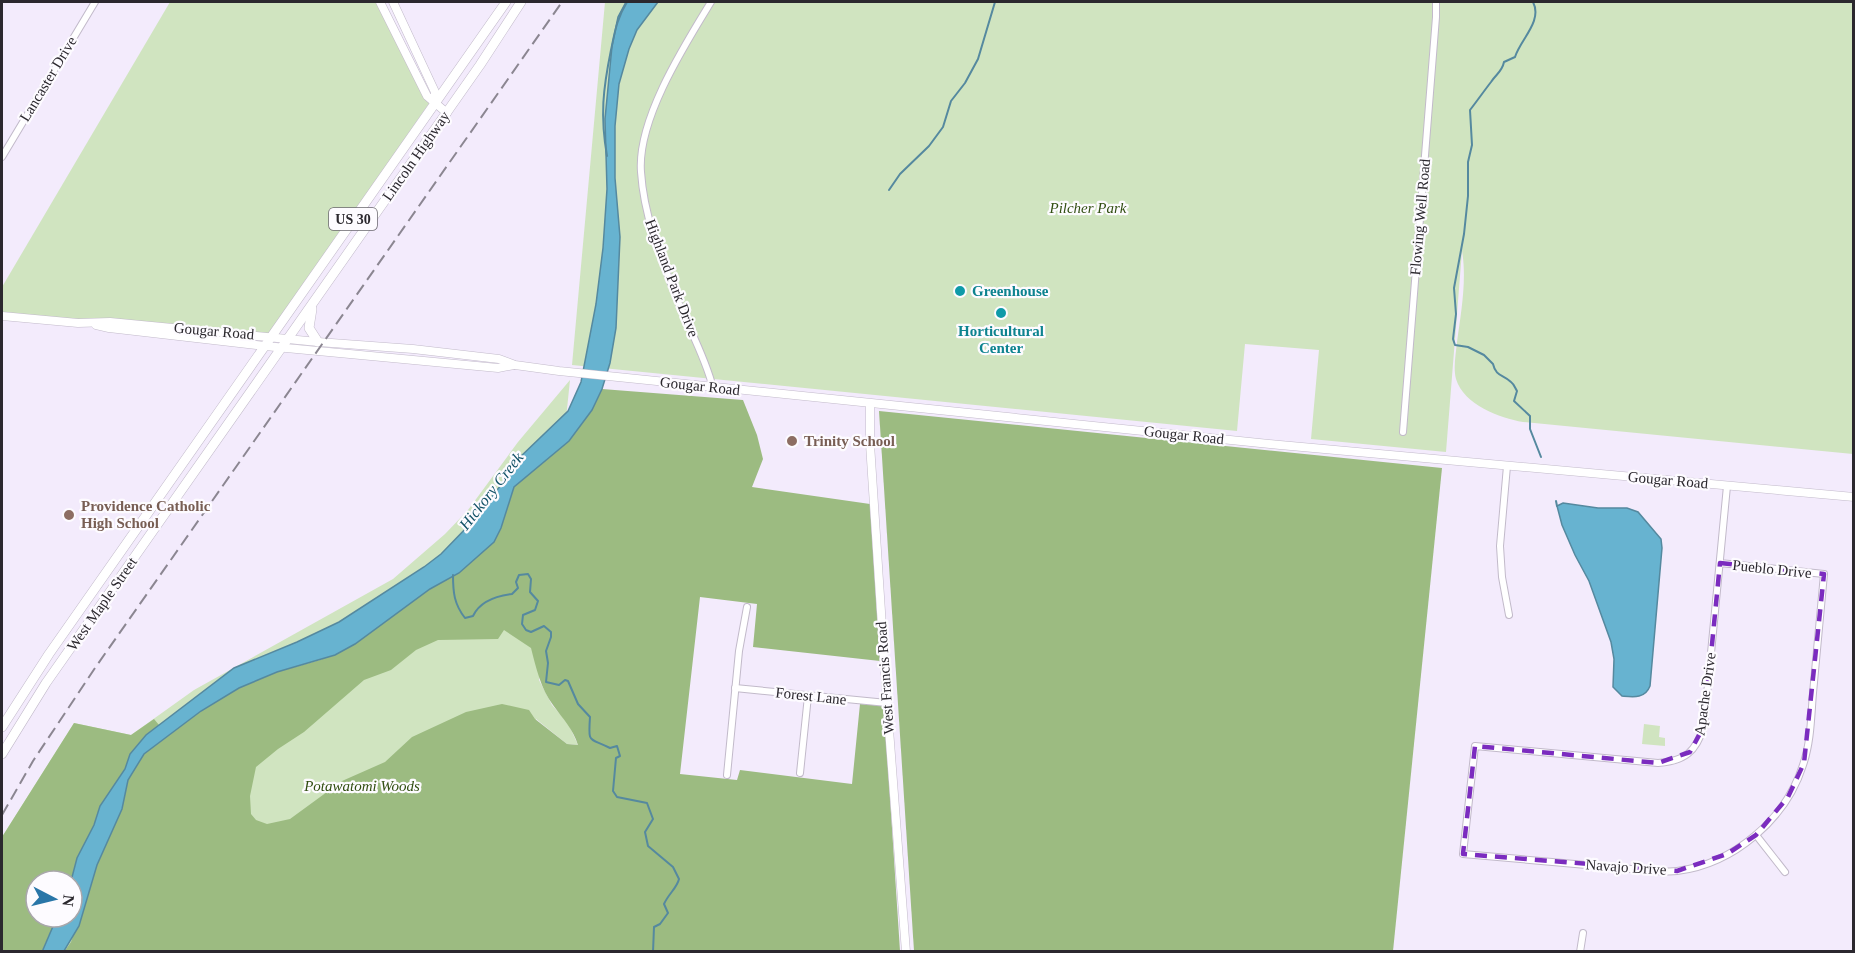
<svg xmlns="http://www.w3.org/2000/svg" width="1855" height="953" font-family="'Times New Roman',serif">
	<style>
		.green { fill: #d0e4c0; fill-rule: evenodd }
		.forest { fill: #9cbb81; fill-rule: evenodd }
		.water { fill: #67b3d0; stroke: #55899f; stroke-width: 1.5 }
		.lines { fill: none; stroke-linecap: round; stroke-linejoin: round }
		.stream { stroke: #55899f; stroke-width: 2 }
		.minor-casing { stroke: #c2baca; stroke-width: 8 }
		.tertiary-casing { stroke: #c2baca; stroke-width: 9 }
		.primary-casing { stroke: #c2baca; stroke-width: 10 }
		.minor { stroke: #fff; stroke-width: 6 }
		.tertiary { stroke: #fff; stroke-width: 8 }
		.primary { stroke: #fff; stroke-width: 9 }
		.rail { stroke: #8b8691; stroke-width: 2; stroke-dasharray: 12 6; stroke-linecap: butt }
		.marked { fill: none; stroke: #7b2cbf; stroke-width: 4.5; stroke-dasharray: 12 8; stroke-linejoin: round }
		.culture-dot { fill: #0f9aa8; stroke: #fdfbff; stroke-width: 2 }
		.education-dot { fill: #8d6e63; stroke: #fdfbff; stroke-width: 2 }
		.labels { text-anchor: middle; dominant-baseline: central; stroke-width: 4.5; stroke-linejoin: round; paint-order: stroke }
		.shield { fill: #fdfbff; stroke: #6a676d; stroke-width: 1.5 }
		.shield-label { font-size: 14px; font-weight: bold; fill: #2b282e }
		.street-label { font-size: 15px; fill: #2b282e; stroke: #fdfbff }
		.park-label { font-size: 15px; font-style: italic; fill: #314e11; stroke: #fdfbff }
		.culture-label { font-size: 15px; font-weight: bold; fill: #0d838f; stroke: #fdfbff; text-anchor: start }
		.education-label { font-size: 15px; font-weight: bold; fill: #785e54; stroke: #fdfbff; text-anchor: start }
		.water-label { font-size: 16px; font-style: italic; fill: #115166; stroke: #fdfbff }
	</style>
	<rect width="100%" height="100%" fill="#f3ebfc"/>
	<!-- green -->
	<g class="green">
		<path d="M170 2H379L430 102 270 334 2 314V287Z"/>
		<path d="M605 2H1853V454L1523 422C1500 418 1464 405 1456 379 1453 368 1456 353 1457 342 1461 313 1467 280 1462 251L1446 452 1311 439 1319 350 1245 344 1237 431 572 365Z"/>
		<path d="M570 380 539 680 552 705 568 723 578 745 567 744 536 719 512 951 2 952V837L74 723 131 735 194 690 393 579 445 534 468 510 518 442ZM36 881H72V917H36Z"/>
		<path d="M1644 724 1660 726 1659 737 1665 738V746L1642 744Z"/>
	</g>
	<!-- forest -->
	<g class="forest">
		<path d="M602 389 743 400 757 435 763 459 752 487 870 504 880 661 753 647 757 604 700 597 680 774 737 780 740 770 852 784 860 704 884 706 900 951 64 952 71 942 97 865 122 809 128 780 144 754 201 711 239 688 277 672 320 660 355 644 430 589 459 573 501 528 514 487 569 441 592 410ZM504 630 531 648C536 668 541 689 553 705 563 719 573 729 578 745L567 744 535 719 529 710 502 704 466 712 412 737 385 762 342 781 290 819 267 824 256 820 251 814 250 796 256 767 278 749 304 732 364 680 391 670 416 650 438 640 498 639Z"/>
		<path d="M879 411 1442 468 1393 951H914Z"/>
		<path d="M154 719 159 725 146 735 135 748 125 769 100 806 94 825 77 858 71 881H36V917H57L42 951 2 952V837L74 723 131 735Z"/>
	</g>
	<!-- water -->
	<g class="water">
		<path d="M626 2H658L637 30 629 49 619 84 615 126V178L620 237 616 328 610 363 602 389 592 410 569 441 514 487 501 528 494 542 459 573 430 589 355 644 335 655 277 672 239 688 201 711 144 754 128 780 122 809 97 865 79 926 64 951 42 952 57 917H72L71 881 77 858 94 825 100 806 125 769 130 754 146 735 234 668 297 642 339 622 424 567 441 554 471 523 501 485 517 460 568 411 581 382 596 304 603 248 607 189 605 119 612 46 618 17Z"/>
		<path d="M1563 503 1598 508H1627L1638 512 1661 539 1662 548 1650 686C1645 699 1633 697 1622 696L1613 687 1614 659 1611 642 1589 581 1575 555 1562 525 1557 506Z"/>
	</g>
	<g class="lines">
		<!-- stream -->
		<g class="stream">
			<path d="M1533 2C1543 21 1520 40 1515 57L1504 62C1502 72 1496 74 1491 82 1484 91 1477 101 1470 110L1472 145 1468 162V196L1464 234 1454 288 1456 314 1453 339 1455 345 1468 347 1484 355 1493 364C1496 377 1503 374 1511 382 1514 384 1515 388 1517 391L1514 401 1530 416V429L1541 457"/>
			<path d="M607 156C600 116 603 89 611 50 615 31 617 18 627 2"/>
			<path d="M889 190 900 174 929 146 943 127 951 101 965 83 978 59 995 2"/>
			<path d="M1556 501 1557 506"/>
			<path d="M453 575C453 592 454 604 465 618L473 616C480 601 496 596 512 594L518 588 516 582 519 575 528 574 531 579 530 592 538 601 535 610 523 615 522 624 526 630 531 632 544 626 551 632V637L546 651 548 663 546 682 559 685 565 680 568 681 578 704 590 717C588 745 589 737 610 748L617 746 620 756 616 758 613 791 617 797 647 803 653 819 645 832 648 846 673 867 679 879C677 888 669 893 664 904L668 913 660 924 654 927 653 952"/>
		</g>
		<defs>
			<g id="minor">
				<path d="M711 2C684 46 637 120 641 172 644 217 661 258 677 299 689 329 705 356 713 388"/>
				<path d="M2 157 95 2"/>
				<path d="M1403 432 1436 17V2"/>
				<path d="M1507 466 1500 546 1502 577 1509 615"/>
				<path d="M1720 563 1824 574C1820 614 1817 653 1813 693 1811 717 1811 742 1803 765 1786 819 1734 864 1677 871 1669 872 1661 871 1654 871L1463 854 1475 746 1658 763C1685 761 1696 752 1704 726L1727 486"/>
				<path d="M735 688 887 703"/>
				<path d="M800 773 808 696"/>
				<path d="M727 775 739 651 747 607"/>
				<path d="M1756 835 1785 872"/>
				<path d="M1580 952 1583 933"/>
			</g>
			<g id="tertiary">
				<path d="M380 2 427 96 447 113"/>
				<path d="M393 2 435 92V103"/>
				<path d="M2 316 78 323 110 322 318 342 413 349 499 359 515 365 559 371 1280 445 1854 497"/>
				<path d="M96 325 109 328 265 346 498 368 514 365"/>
				<path d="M870 404V444L887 703 906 952"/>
			</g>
			<g id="primary">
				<path d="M312 309 309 328 318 342"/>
				<path d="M2 727 49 654 506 2"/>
				<path d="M2 754 46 683 480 65 521 2"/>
			</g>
		</defs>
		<!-- minor casing -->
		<use href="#minor" class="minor-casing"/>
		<!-- tertiary casing -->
		<use href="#tertiary" class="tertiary-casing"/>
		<!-- primary casing -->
		<use href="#primary" class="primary-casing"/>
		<!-- minor -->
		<use href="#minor" class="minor"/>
		<!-- tertiary -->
		<use href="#tertiary" class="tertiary"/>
		<!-- primary -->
		<use href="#primary" class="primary"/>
		<!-- rail -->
		<path class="rail" d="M2 815 33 761 95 668 562 2"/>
	</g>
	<!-- marked area -->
	<path class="marked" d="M1720 563 1824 574 1804 763 1788 797 1756 835 1727 854 1677 871 1463 854 1475 746 1658 763 1690 752 1704 726Z"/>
	<!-- markers -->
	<g class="culture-dot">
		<circle cx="960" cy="291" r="6"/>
		<circle cx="1001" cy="313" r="6"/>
	</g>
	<g class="education-dot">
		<circle cx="792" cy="441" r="6"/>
		<circle cx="69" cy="515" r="6"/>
	</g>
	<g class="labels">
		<!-- shield labels -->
		<rect class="shield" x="329" y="208" width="48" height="22" rx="4.5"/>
		<g class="shield-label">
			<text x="353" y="219">US 30</text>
		</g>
		<!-- street labels -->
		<g class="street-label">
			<text transform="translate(48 79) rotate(-59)">Lancaster Drive</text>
			<text transform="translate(416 156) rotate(-55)">Lincoln Highway</text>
			<text transform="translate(1420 217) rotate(-85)">Flowing Well Road</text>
			<text transform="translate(672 278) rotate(69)">Highland Park Drive</text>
			<text transform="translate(214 331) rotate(5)">Gougar Road</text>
			<text transform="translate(700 386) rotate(6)">Gougar Road</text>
			<text transform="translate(1184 435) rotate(6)">Gougar Road</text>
			<text transform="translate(1668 480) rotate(5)">Gougar Road</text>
			<text transform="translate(1772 569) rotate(6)">Pueblo Drive</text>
			<text transform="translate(102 604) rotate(-55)">West Maple Street</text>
			<text transform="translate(885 678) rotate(-94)">West Francis Road</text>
			<text transform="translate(1705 694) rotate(-82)">Apache Drive</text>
			<text transform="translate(811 696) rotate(6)">Forest Lane</text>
			<text transform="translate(1626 867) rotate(4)">Navajo Drive</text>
		</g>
		<!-- park labels -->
		<g class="park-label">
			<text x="1088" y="208">Pilcher Park</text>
			<text x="362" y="786">Potawatomi Woods</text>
		</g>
		<!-- culture labels -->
		<g class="culture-label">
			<text x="972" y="291">Greenhouse</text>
			<text x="1001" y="331" text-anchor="middle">Horticultural<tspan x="1001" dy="17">Center</tspan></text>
		</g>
		<!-- education labels -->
		<g class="education-label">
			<text x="804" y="441">Trinity School</text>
			<text x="81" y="506">Providence Catholic<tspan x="81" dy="17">High School</tspan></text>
		</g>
		<!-- water labels -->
		<g class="water-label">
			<text transform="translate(491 491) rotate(-52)">Hickory Creek</text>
		</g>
	</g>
	<!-- border -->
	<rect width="1855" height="953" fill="none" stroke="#2b282e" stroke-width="6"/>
	<!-- north arrow -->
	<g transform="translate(54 899) rotate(97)"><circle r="28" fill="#fdfbff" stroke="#a9a7ab" stroke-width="1.5"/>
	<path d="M0-4.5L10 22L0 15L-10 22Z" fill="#2976a8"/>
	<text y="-9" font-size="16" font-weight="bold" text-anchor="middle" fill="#2b282e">N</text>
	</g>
</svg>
